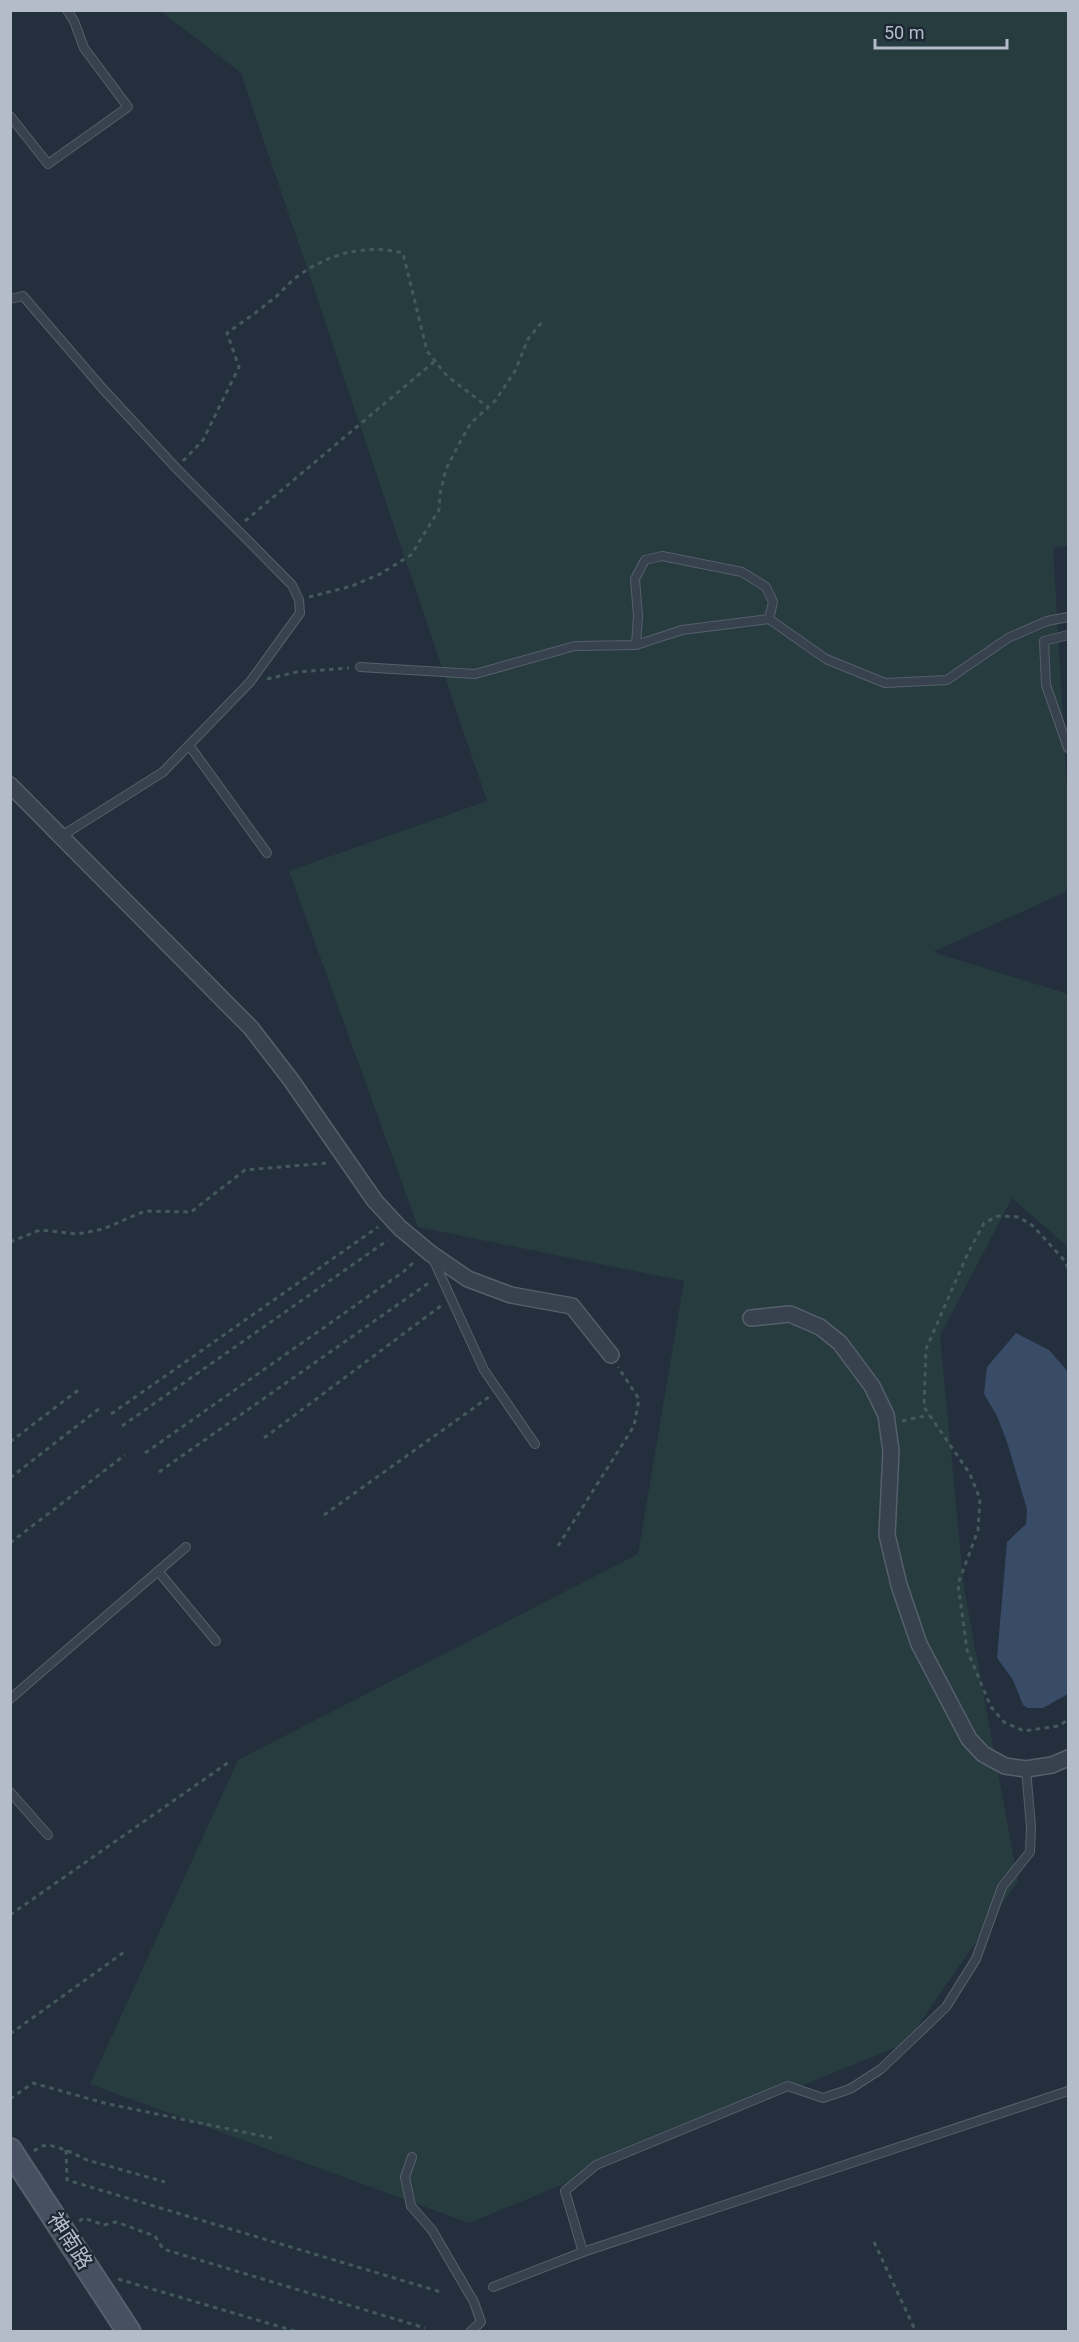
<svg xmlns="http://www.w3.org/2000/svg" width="1079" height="2342" font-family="Roboto,'Noto Sans SC',sans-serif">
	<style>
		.green { fill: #263c3f }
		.water { fill: #394c67 }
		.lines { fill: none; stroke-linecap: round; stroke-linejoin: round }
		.lane-casing { stroke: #565f6c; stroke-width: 10 }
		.street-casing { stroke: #565f6c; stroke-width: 18 }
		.secondary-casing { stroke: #565f6c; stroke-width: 26 }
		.path { stroke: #44595c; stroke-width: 3; stroke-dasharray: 4.5 4.5; stroke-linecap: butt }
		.lane { stroke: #38414e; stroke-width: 8 }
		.street { stroke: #38414e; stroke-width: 15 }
		.secondary { stroke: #465061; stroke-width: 22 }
		.labels { text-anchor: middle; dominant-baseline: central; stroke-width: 4.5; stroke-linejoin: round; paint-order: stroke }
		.street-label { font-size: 21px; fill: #b4bcc9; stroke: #1d2633 }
	</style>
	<rect width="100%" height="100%" fill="#242f3e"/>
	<!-- green -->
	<path class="green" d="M160 11H1068V546L1053 548 1068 804V891L933 952 1068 994V1247L1012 1198 940 1336 964 1588 1018 1881 906 2043 469 2223 90 2084 238 1760 638 1554 684 1281 418 1227 289 871 487 801 241 73Z"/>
	<!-- water -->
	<path class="water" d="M1016 1333 1049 1350 1068 1372V1694L1043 1708H1028L1023 1705 1013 1680 997 1658 1007 1542 1026 1524 1027 1509 1007 1442 997 1416 984 1394 987 1367Z"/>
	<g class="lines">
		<defs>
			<g id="lane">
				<path d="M10 116 48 164 128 107 84 48 74 21 67 10"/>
				<path d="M10 299 23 296 103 389 176 468 292 585 299 600 300 613 250 682 163 772 60 837"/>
				<path d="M1068 635 1044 641 1046 685 1068 748"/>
				<path d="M636 645 638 616 635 579 645 560 662 556 742 572 766 587 773 602 769 619"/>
				<path d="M360 667 475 674 575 646 636 645 682 630 769 619 826 659 885 683 947 680 1008 638 1047 621 1068 617"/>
				<path d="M189 745 267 853"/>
				<path d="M433 1259 484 1370 535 1444"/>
				<path d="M158 1571 216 1641"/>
				<path d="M10 1699 186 1547"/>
				<path d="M10 1792 48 1835"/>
				<path d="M412 2157 405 2177 411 2206 432 2230 474 2302 481 2322 470 2332"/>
				<path d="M583 2252 565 2191 596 2165 788 2086 823 2098 850 2089 881 2069 946 2007 976 1959 1002 1887 1030 1852 1031 1827 1026 1769"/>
				<path d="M493 2287 583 2252 1068 2091"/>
			</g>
			<g id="street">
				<path d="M10 785 251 1028 291 1080 375 1201 400 1228 430 1253 468 1279 511 1295 572 1306 611 1355"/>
				<path d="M751 1318 790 1314 820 1327 840 1343 872 1386 886 1415 891 1451 887 1535 899 1585 919 1644 969 1739 983 1754 1005 1766 1026 1769 1052 1765 1068 1758"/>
			</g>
			<path id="secondary" d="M10 2150 129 2332"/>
		</defs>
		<!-- lane casing -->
		<use href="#lane" class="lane-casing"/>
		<!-- street casing -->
		<use href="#street" class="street-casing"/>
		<!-- secondary casing -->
		<use href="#secondary" class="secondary-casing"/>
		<!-- path -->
		<g class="path">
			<path d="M183 461 203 440 239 367 227 333C241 323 256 313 269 302 278 296 285 287 293 280 324 255 364 243 403 253L427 351 447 376 488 407"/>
			<path d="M245 521 435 361"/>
			<path d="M309 597 352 586 380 574 411 555 439 510 440 494 446 469 460 442 471 423 495 401 515 371 528 339 543 321"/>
			<path d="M267 679 297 672 349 668"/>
			<path d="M10 1242 40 1230 78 1234 103 1229 145 1211 191 1212 245 1170 329 1163"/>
			<path d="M1068 1268 1064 1260 1033 1226 1019 1217 998 1216 984 1223 967 1255 926 1349 924 1407 970 1474 980 1499 978 1530 958 1584 967 1650 991 1707 1004 1722 1024 1731 1058 1726 1068 1720"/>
			<path d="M111 1414 378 1227"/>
			<path d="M902 1421 929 1415"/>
			<path d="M122 1426 388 1240"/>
			<path d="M264 1438 442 1305"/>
			<path d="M10 1442 81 1388"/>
			<path d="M145 1453 403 1272 415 1261"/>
			<path d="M159 1472 430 1282"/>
			<path d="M10 1478 100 1408"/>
			<path d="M324 1515 489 1397"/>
			<path d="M10 1543 125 1455"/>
			<path d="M558 1546 634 1426 639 1399 618 1367"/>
			<path d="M10 1915 229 1762"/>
			<path d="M10 2034 127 1950"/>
			<path d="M10 2099 33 2083 104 2103 272 2138"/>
			<path d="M66 2150 67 2180 441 2292"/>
			<path d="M34 2151 41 2146 49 2145 66 2150 87 2160 165 2182"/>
			<path d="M79 2221 84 2218 104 2225 116 2222 155 2236 163 2249 425 2328"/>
			<path d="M874 2242 916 2332"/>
			<path d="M118 2279 298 2332"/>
		</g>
		<!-- lane -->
		<use href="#lane" class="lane"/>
		<!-- street -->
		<use href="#street" class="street"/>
		<!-- secondary -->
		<use href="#secondary" class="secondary"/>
	</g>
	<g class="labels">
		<!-- street labels -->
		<g class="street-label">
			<text transform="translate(70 2241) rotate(57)">神南路</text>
		</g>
	</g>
	<!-- border -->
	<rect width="1079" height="2342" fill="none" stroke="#b4bcc9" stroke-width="24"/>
	<!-- scale -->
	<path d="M875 39v9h132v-9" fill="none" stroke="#b4bcc9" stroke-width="3"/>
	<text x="884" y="39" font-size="18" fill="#b4bcc9" stroke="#1d2633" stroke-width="4.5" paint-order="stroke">50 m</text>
</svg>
